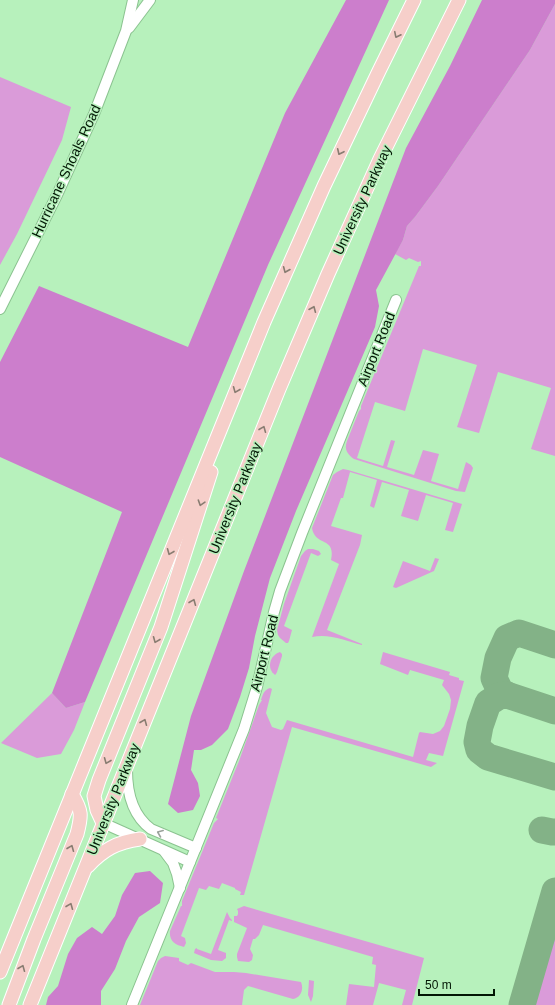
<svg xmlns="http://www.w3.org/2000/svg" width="555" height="1005" font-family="Helvetica,sans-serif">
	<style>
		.green { fill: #da9bd9 }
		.forest { fill: #cc7ecc }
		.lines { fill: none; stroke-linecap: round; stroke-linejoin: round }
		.taxiway { stroke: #83b287; stroke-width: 27 }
		.tertiary-casing { stroke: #8bc390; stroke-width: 12 }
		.trunk-casing { stroke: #fff; stroke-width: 15 }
		.tertiary { stroke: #fff; stroke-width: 10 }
		.trunk { stroke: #f6cfca; stroke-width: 13 }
		.oneway { stroke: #887c71 }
		.oneway2 { stroke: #9aa29b }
		.labels { text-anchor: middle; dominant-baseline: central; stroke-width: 3; stroke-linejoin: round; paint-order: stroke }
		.street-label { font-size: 14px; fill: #021604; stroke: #b7f1bc }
	</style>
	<rect width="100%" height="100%" fill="#b7f1bc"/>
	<!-- green -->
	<g class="green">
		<path d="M555 4V456L531 449 551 388 498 372 479 433 457 427 463 409 477 365 423 349 405 411 375 402 357 458 383 466 391 440 395 441 387 467 414 475 423 450 439 454 431 481 458 489 466 462 471 465 473 468 465 492 456 491 354 459C347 454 344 449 347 441L359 411 361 409V406L419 266H421V261L418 262 409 258 406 260 395 254 403 240 407 226 415 217 438 186 530 50Z"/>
		<path d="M0 77 71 107 62 140 17 234 0 265Z"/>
		<path d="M343 469 348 470 462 504 453 532 445 530 453 503 426 495 418 521 401 516 409 490 382 482 374 508 370 506 377 480 350 472 343 498H341L331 526 362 535 360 545 327 630 362 644V645C346 641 329 633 312 637L339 564 331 560C336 536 315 547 312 528L333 475 337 472Z"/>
		<path d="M308 549H313L319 551 321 554 318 556 311 553 284 626 292 630 289 641 288 643H286L280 638 278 635 277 630 284 604 301 556 305 551Z"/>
		<path d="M435 558 439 559 434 571 396 588 393 587 403 561 430 571Z"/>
		<path d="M280 652 282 654V656L277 672 276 674 275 675C266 668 270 655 280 652Z"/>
		<path d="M383 652 450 672 449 675 459 678V680L464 681 443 756 429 753 426 760 437 763 431 767 292 727 244 895H240L241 892 235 889V888L222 883 219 889 209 886 206 890 199 888 181 936 185 938 186 943 184 947C175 945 169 941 170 931L181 906H182V901L214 823 218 819 216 818 239 761 259 705 262 700H261C263 694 264 690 270 688L272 689 266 713 272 727 281 730 283 729 287 720 413 757 419 733 420 732 433 734 440 731 444 726 450 709 451 700 449 694 442 685 444 680 410 670 408 675 380 664Z"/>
		<path d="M52 693 66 708 85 702 74 730 61 754 37 758 1 743Z"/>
		<path d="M244 906 424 958 412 1005H402L406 990 379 983 373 1005H346L349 984 374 987 376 965 372 964 373 957 263 925 259 935 255 939H253L250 949 253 955 252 960 249 962 238 961 237 957V954L247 928 234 922V916H237L238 914V911L237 909Z"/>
		<path d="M227 912 230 918 232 920V921L229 920 218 950 226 953V958L222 961 211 960 194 953 195 949 197 948V949L211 954Z"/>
		<path d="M555 914V1005H528Z"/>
		<path d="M165 956 179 958V961L188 965 191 963 215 972H234L246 973 301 982C304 989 301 998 293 999L248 986 244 990 242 1005H140L158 961 161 958Z"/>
		<path d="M309 980 314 981 313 996 311 1002 308 995Z"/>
	</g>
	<!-- forest -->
	<g class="forest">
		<path d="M346 0H389L268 265 85 702 66 708 52 693 122 512 0 457V362L39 286 188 347 285 113Z"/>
		<path d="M482 0H555V4L530 50 438 186 415 217 407 226 403 240 376 290 379 306 375 327 296 511 270 578 255 636 249 668 240 697 228 729 212 745 201 750H194L191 770 198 783 200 796 193 810 178 813 168 804 191 716 244 571 406 148 450 66Z"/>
		<path d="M150 871 163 883 160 903 139 917 126 941 115 969 101 991V1005H46L48 997 58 986 68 954 77 938 92 927 102 934 115 916 122 895 135 873Z"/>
	</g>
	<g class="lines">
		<!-- taxiway -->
		<g class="taxiway">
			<path d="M507 695 500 691 494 678 498 658 507 638 519 633 555 645"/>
			<path d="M555 711 507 695 499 696 488 703 480 726 477 742 479 750 488 757 555 777"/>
			<path d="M542 830 552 832H555"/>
			<path d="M522 1005 555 891"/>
		</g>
		<defs>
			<g id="tertiary">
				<path d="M129 28 150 0"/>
				<path d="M0 309 57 195 94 114 126 31 133 0"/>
				<path d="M127 770C127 792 132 815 151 829L196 848"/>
				<path d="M103 823 190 862"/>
				<path d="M164 851 173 863 177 874 180 888"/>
				<path d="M132 1005 244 729 257 687 274 612 280 591 302 533 396 300"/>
			</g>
			<g id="trunk">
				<path d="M103 823 97 810 94 796 99 780 161 627 211 472"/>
				<path d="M88 866C103 850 117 842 140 839"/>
				<path d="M0 972 264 322 324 186 379 71 414 0"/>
				<path d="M9 1005 34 939 77 834C82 815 82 811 72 794"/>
				<path d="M30 1005 279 389 328 274 380 159 459 0"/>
			</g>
		</defs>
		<!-- tertiary casing -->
		<use href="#tertiary" class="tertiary-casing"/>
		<!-- trunk casing -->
		<use href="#trunk" class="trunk-casing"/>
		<!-- tertiary -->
		<use href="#tertiary" class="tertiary"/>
		<!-- trunk -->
		<use href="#trunk" class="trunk"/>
	</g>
	<!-- one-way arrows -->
	<defs><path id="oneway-chevron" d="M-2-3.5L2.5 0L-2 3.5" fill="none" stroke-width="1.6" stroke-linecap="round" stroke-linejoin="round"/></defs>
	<g class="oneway">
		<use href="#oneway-chevron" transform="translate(397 35) rotate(116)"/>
		<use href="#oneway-chevron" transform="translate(340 152) rotate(115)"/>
		<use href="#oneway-chevron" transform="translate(286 270) rotate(113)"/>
		<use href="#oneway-chevron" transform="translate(313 309) rotate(-67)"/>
		<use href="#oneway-chevron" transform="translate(236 390) rotate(112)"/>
		<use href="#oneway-chevron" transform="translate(263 429) rotate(-68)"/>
		<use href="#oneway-chevron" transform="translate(201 503) rotate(108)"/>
		<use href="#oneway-chevron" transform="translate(170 552) rotate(112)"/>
		<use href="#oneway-chevron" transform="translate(193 602) rotate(-68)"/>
		<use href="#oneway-chevron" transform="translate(156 640) rotate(112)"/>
		<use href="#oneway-chevron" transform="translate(144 722) rotate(-68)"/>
		<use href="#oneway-chevron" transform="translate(107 761) rotate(112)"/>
		<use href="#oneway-chevron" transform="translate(71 848) rotate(-68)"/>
		<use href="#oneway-chevron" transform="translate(70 906) rotate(-68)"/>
		<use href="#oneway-chevron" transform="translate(22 968) rotate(-68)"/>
	</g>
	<use class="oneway2" href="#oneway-chevron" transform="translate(160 833) rotate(-158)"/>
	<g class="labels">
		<!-- street labels -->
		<g class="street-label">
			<text transform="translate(66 171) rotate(-65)">Hurricane Shoals Road</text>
			<text transform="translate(362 200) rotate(-65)">University Parkway</text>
			<text transform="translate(376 349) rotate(-68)">Airport Road</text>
			<text transform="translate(235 498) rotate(-68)">University Parkway</text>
			<text transform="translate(264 653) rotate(-76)">Airport Road</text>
			<text transform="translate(113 799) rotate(-68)">University Parkway</text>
		</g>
	</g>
	<!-- scale -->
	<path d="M419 989v6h75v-6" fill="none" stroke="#021604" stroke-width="2"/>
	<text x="425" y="989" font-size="12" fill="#021604" stroke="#b7f1bc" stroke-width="3" paint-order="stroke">50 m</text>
</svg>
